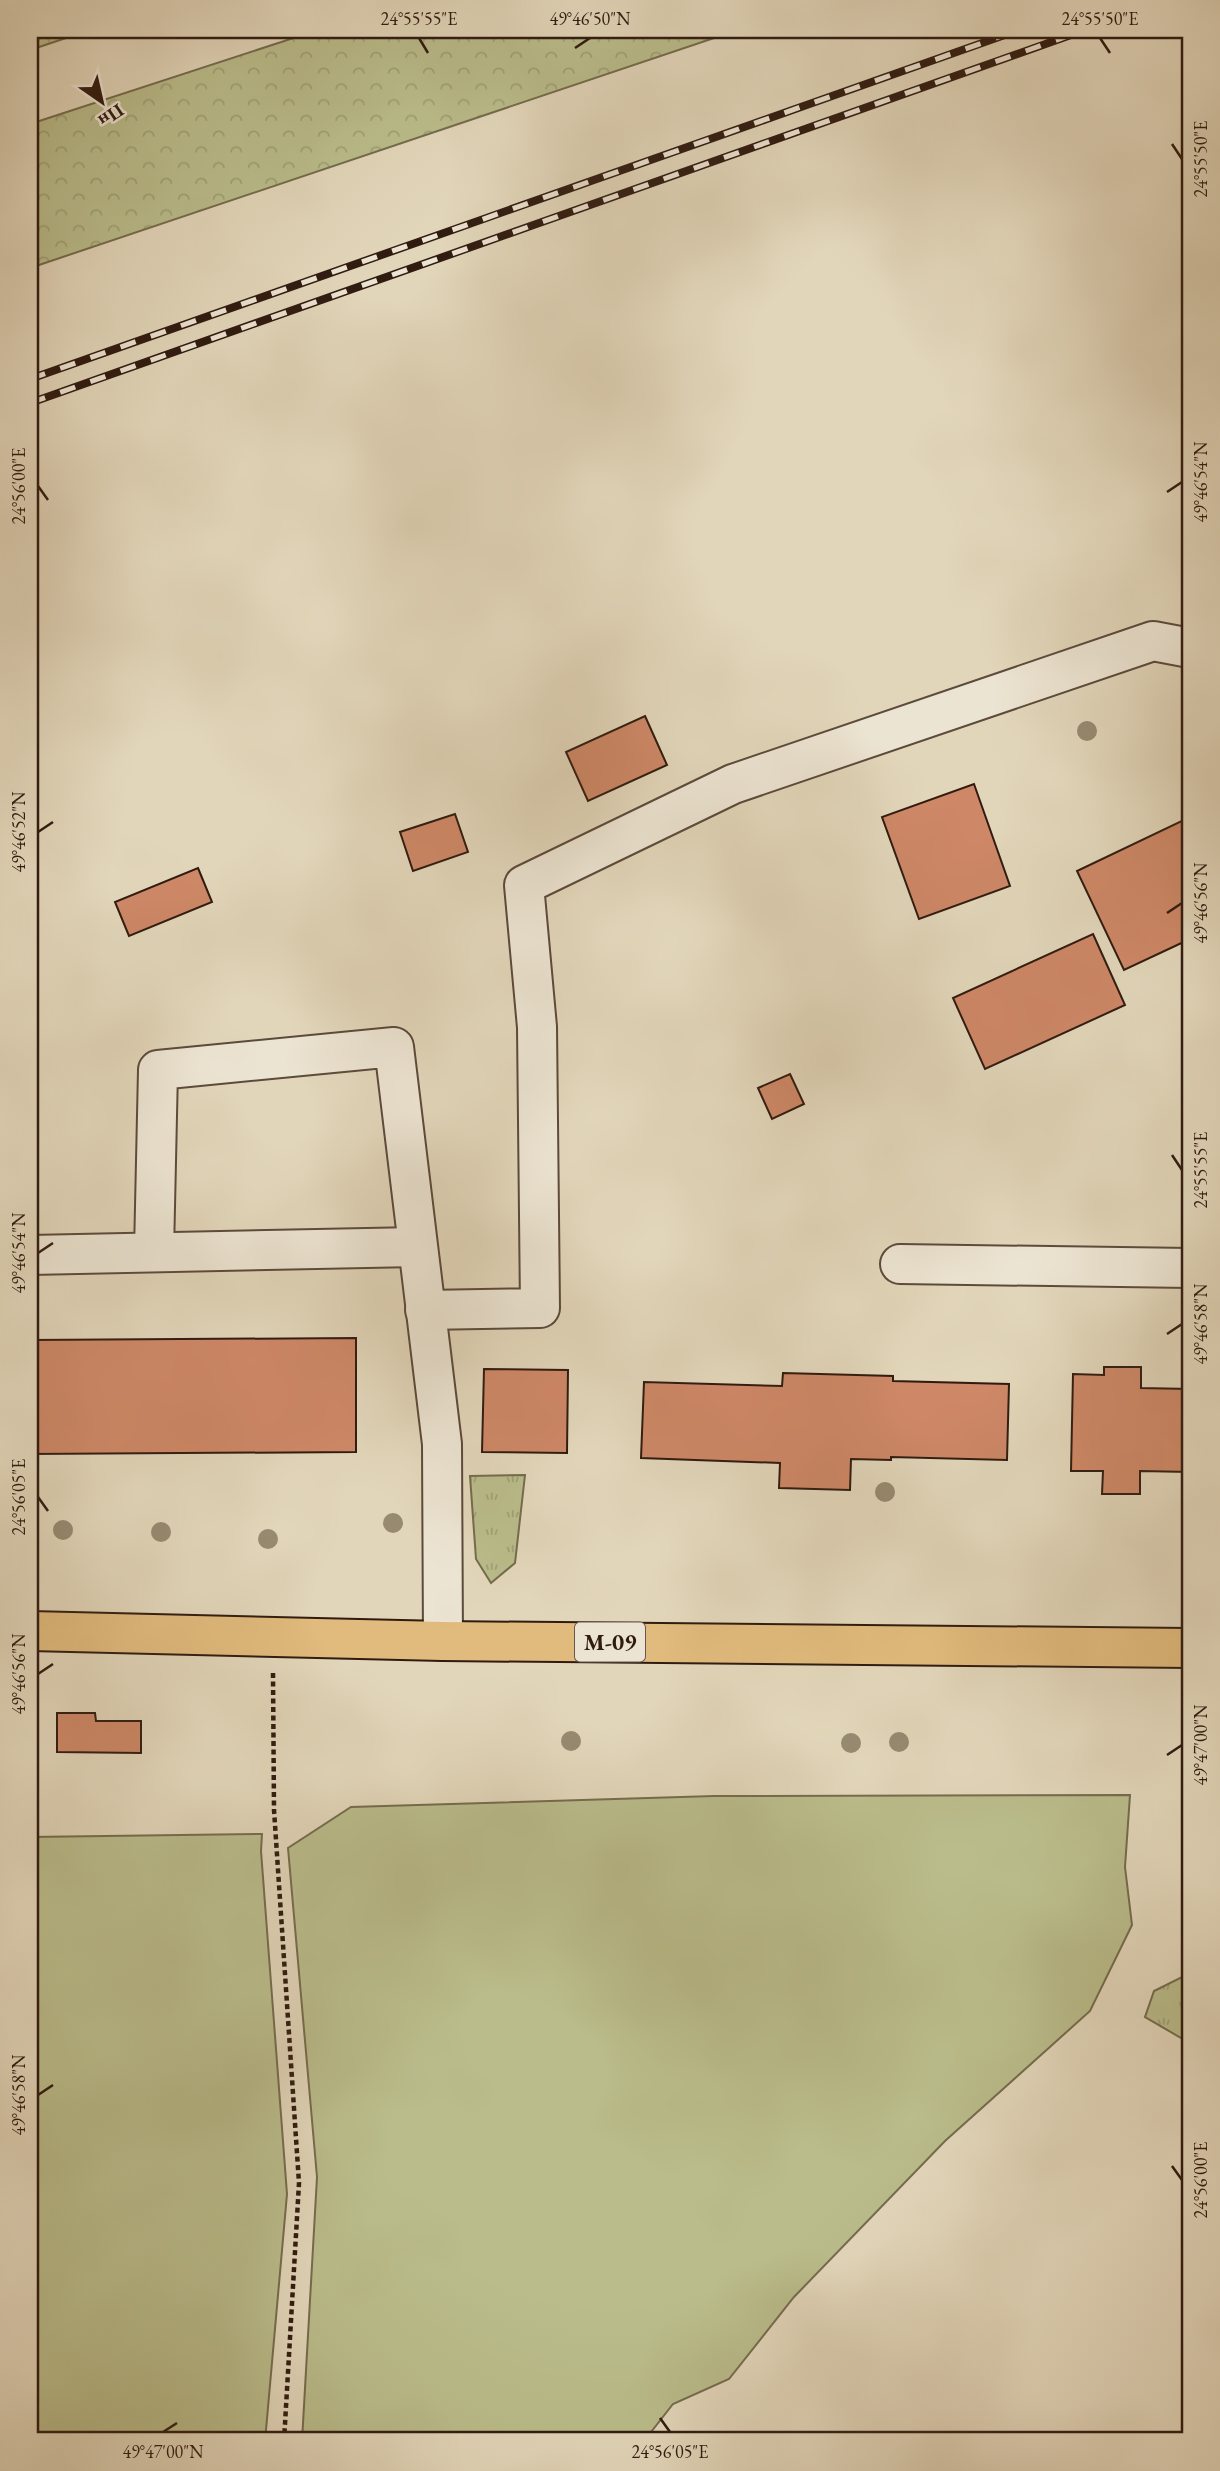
<svg xmlns="http://www.w3.org/2000/svg" width="1220" height="2471" font-family="'EB Garamond',serif">
	<style>
		.grass { fill: url(#grass-tufts); stroke: #756c4e; stroke-width: 2 }
		.forest { fill: url(#forest-crowns); stroke: #756c4e; stroke-width: 2 }
		.garden { fill: #babc8b; stroke: #756c4e; stroke-width: 2 }
		.building { fill: #ce8867; stroke: #301b11; stroke-width: 2 }
		.lines { fill: none; stroke-linecap: round; stroke-linejoin: round }
		.minor-casing { stroke: #5c4a3b; stroke-width: 42 }
		.highway-casing { stroke: #301b11; stroke-width: 42 }
		.path { stroke: #301b11; stroke-width: 4.5; stroke-dasharray: 5 3.5; stroke-linecap: butt }
		.minor { stroke: #ece4d2; stroke-width: 38 }
		.highway { stroke: #e1bb7d; stroke-width: 38 }
		.rail-casing { stroke: #301b11; stroke-width: 8 }
		.rail { stroke: #ece4d2; stroke-width: 5; stroke-dasharray: 16; stroke-linecap: butt }
		.tree { fill: #978a71 }
		.ticks { fill: none; stroke: #301b11; stroke-width: 2.5 }
		.labels { text-anchor: middle; dominant-baseline: central; stroke-width: 5; stroke-linejoin: round; paint-order: stroke }
		.shield { fill: #ece4d2; stroke: #68574b; stroke-width: 2 }
		.shield-label { font-size: 23px; font-weight: bold; fill: #301b11 }
		.neatline { fill: none; stroke: #301b11; stroke-width: 2.5 }
		.ticks-label { font-size: 18px; text-anchor: middle; fill: #301b11 }
	</style>
	<defs>
		<pattern id="grass-tufts" width="24" height="20" patternUnits="userSpaceOnUse" patternTransform="scale(1.75)"><rect width="24" height="20" fill="#babc8b"/><path d="M3 7l-1-3M5 7V3M7 7l1-3M15 17l-1-3M17 17v-4M19 17l1-3" fill="none" stroke="#a0a177"/></pattern>
		<pattern id="forest-crowns" width="20" height="18" patternUnits="userSpaceOnUse" patternTransform="scale(1.75)"><rect width="20" height="18" fill="#babc8b"/><path d="M2 6a3 3 0 1 1 6 0M12 15a3 3 0 1 1 6 0" fill="none" stroke="#a0a177"/></pattern>
	</defs>
	<rect width="100%" height="100%" fill="#e2d6ba"/>
	<filter id="stains"><feTurbulence type="fractalNoise" baseFrequency=".00286" numOctaves="4"/><feColorMatrix values="0 0 0 0 .2 0 0 0 0 .09 0 0 0 0 .02 0 0 0 .5 -.17"/></filter>
	<radialGradient id="worn" r=".72"><stop offset=".6" stop-color="#630" stop-opacity="0"/><stop offset="1" stop-color="#630" stop-opacity=".3"/></radialGradient>
	<!-- grass -->
	<g class="grass">
		<path d="M525 1475 515 1563 491 1583 476 1559 470 1476Z"/>
		<path d="M1190 1973V2038H1181L1145 2017 1154 1991Z"/>
	</g>
	<!-- forest -->
	<g class="forest">
		<path d="M30 30H90L30 50Z"/>
		<path d="M318 30H738L30 268V124Z"/>
	</g>
	<!-- garden -->
	<g class="garden">
		<path d="M1130 1795 1125 1867 1132 1925 1090 2011 945 2141 794 2297 729 2379 673 2404 644 2441H302L317 2177 288 1848 351 1807 714 1796Z"/>
		<path d="M262 1834 261 1851 287 2194 265 2441H30V1837Z"/>
	</g>
	<!-- building -->
	<g class="building">
		<path d="M645 716 667 765 588 801 566 752Z"/>
		<path d="M974 784 1010 886 919 919 882 817Z"/>
		<path d="M455 814 468 852 413 871 400 832Z"/>
		<path d="M1190 817V939L1124 970 1077 871Z"/>
		<path d="M198 868 212 902 129 936 115 902Z"/>
		<path d="M1093 934 1125 1005 985 1069 953 998Z"/>
		<path d="M790 1074 804 1104 772 1119 758 1088Z"/>
		<path d="M356 1338V1452L30 1454V1340Z"/>
		<path d="M1104 1367H1141V1388L1190 1389V1472L1140 1471V1494H1102L1103 1471H1071L1073 1374 1104 1375Z"/>
		<path d="M484 1369 568 1370 567 1453 482 1452Z"/>
		<path d="M783 1373 893 1376V1381L1009 1384 1007 1460 891 1457V1460L851 1459 850 1490 779 1488 780 1463 641 1458 644 1382 782 1386Z"/>
		<path d="M57 1713H95L96 1721H141V1753L57 1752Z"/>
	</g>
	<g class="lines">
		<defs>
			<g id="minor">
				<path d="M154 1252 158 1070 394 1047 442 1444 443 1641"/>
				<path d="M30 1255 417 1247"/>
				<path d="M900 1264 1190 1268"/>
				<path d="M425 1310 540 1308 537 1027 524 885 733 784 1153 641 1190 648"/>
			</g>
			<path id="highway" d="M30 1631 443 1641 1190 1648"/>
		</defs>
		<!-- minor casing -->
		<use href="#minor" class="minor-casing"/>
		<!-- highway casing -->
		<use href="#highway" class="highway-casing"/>
		<!-- path -->
		<path class="path" d="M273 1673 274 1810 299 2183 284 2441"/>
		<!-- minor -->
		<use href="#minor" class="minor"/>
		<!-- highway -->
		<use href="#highway" class="highway"/>
		<defs>
			<g id="rail">
				<path d="M30 379 1019 30"/>
				<path d="M30 403 1085 30"/>
			</g>
		</defs>
		<!-- rail casing -->
		<use href="#rail" class="rail-casing"/>
		<!-- rail -->
		<use href="#rail" class="rail"/>
	</g>
	<!-- trees -->
	<g class="tree">
		<circle cx="1087" cy="731" r="10"/>
		<circle cx="885" cy="1492" r="10"/>
		<circle cx="393" cy="1523" r="10"/>
		<circle cx="63" cy="1530" r="10"/>
		<circle cx="161" cy="1532" r="10"/>
		<circle cx="268" cy="1539" r="10"/>
		<circle cx="571" cy="1741" r="10"/>
		<circle cx="899" cy="1742" r="10"/>
		<circle cx="851" cy="1743" r="10"/>
	</g>
	<!-- ticks -->
	<path class="ticks" d="M419 38 428 53M1100 38 1110 53M575 48 590 38M1172 144 1182 159M38 486 48 500M1167 492 1182 482M38 832 53 822M1167 913 1182 903M1172 1155 1182 1170M38 1253 53 1243M1167 1334 1182 1324M38 1497 48 1511M38 1674 53 1664M1167 1755 1182 1745M38 2095 53 2085M1172 2166 1182 2180M660 2418 670 2432M163 2432 177 2423"/>
	<g class="labels">
		<!-- shield labels -->
		<rect class="shield" x="575" y="1622.5" width="70" height="39" rx="5"/>
		<g class="shield-label">
			<text x="610" y="1642">М-09</text>
		</g>
	</g>
	<!-- margin -->
	<rect width="1220" height="2471" fill="none" stroke="#e2d6ba" stroke-width="77"/>
	<!-- north arrow -->
	<g transform="translate(102 102) rotate(146)" stroke="#ece4d2" stroke-width="5" paint-order="stroke">
	<path d="M0-5L12 26L0 18L-12 26Z" fill="#301b11"/>
	<text y="-10" font-size="19" font-weight="bold" text-anchor="middle" fill="#301b11">Пн</text>
	</g>
	<rect x="38" y="38" width="1144" height="2394" class="neatline"/>
	<g class="ticks-label">
		<text x="419" y="25">24°55'55"E</text>
		<text x="590" y="25">49°46'50"N</text>
		<text x="1100" y="25">24°55'50"E</text>
		<text transform="translate(1201 159) rotate(-90)" y="6">24°55'50"E</text>
		<text transform="translate(1201 482) rotate(-90)" y="6">49°46'54"N</text>
		<text transform="translate(19 486) rotate(-90)" y="6">24°56'00"E</text>
		<text transform="translate(19 832) rotate(-90)" y="6">49°46'52"N</text>
		<text transform="translate(1201 903) rotate(-90)" y="6">49°46'56"N</text>
		<text transform="translate(1201 1170) rotate(-90)" y="6">24°55'55"E</text>
		<text transform="translate(19 1253) rotate(-90)" y="6">49°46'54"N</text>
		<text transform="translate(1201 1324) rotate(-90)" y="6">49°46'58"N</text>
		<text transform="translate(19 1497) rotate(-90)" y="6">24°56'05"E</text>
		<text transform="translate(19 1674) rotate(-90)" y="6">49°46'56"N</text>
		<text transform="translate(1201 1745) rotate(-90)" y="6">49°47'00"N</text>
		<text transform="translate(19 2095) rotate(-90)" y="6">49°46'58"N</text>
		<text transform="translate(1201 2180) rotate(-90)" y="6">24°56'00"E</text>
		<text x="163" y="2458">49°47'00"N</text>
		<text x="670" y="2458">24°56'05"E</text>
	</g>
	<rect width="100%" height="100%" filter="url(#stains)"/>
	<rect width="100%" height="100%" fill="url(#worn)"/>
</svg>
